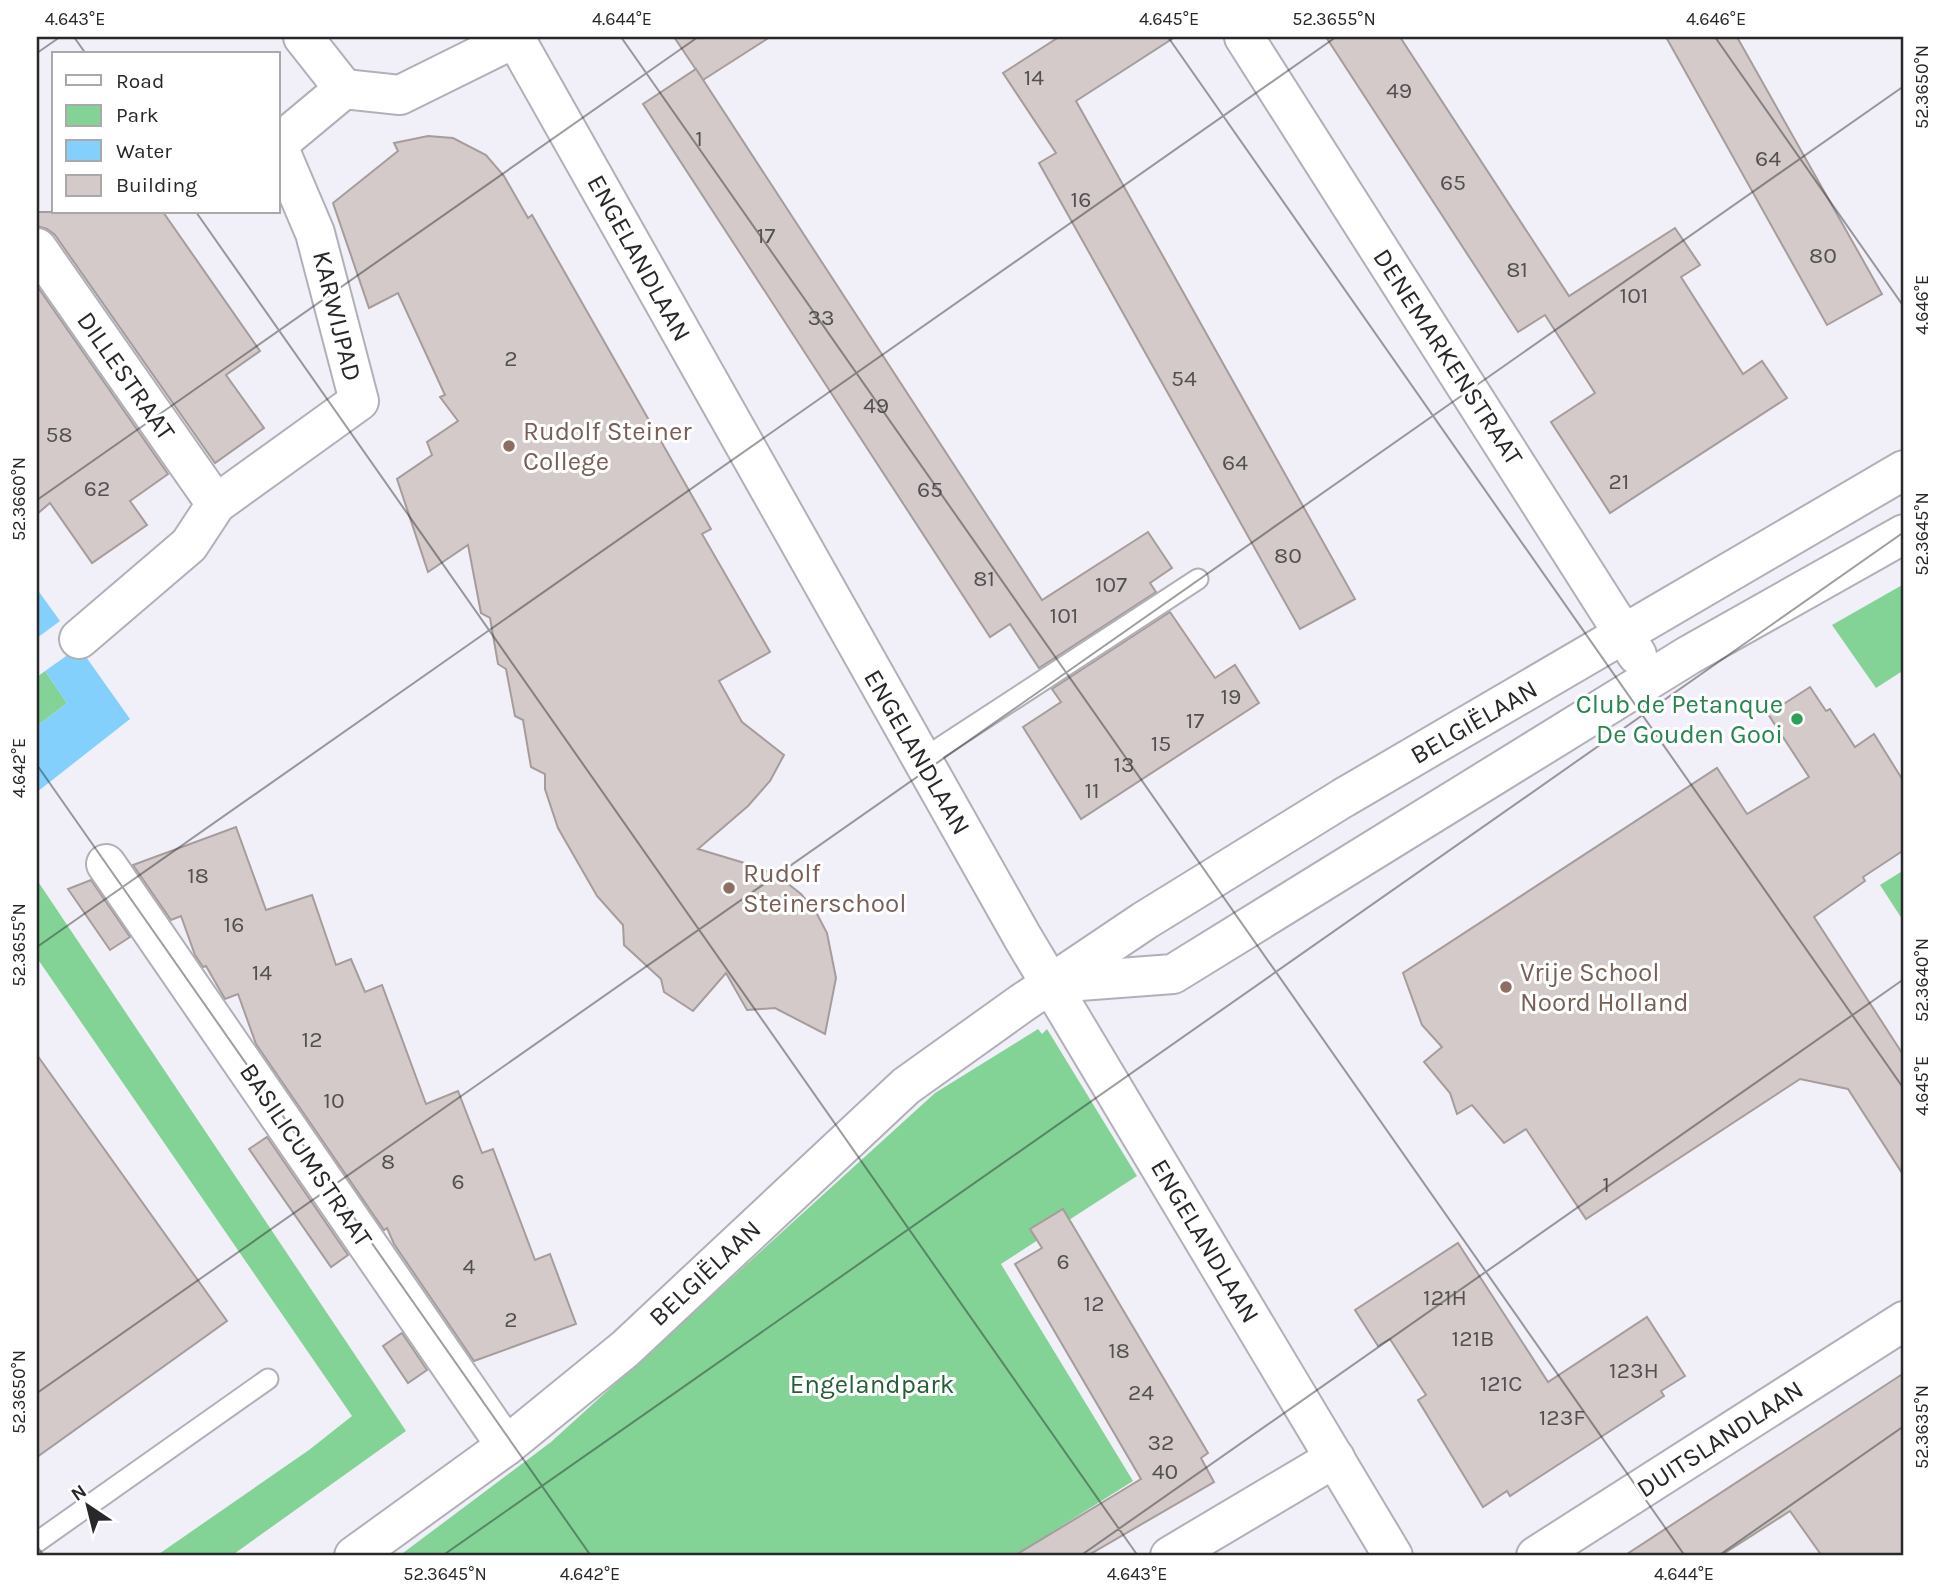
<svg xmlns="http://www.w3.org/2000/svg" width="1941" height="1593" font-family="Karla,sans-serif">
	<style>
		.green { fill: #83d396 }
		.water { fill: #83d0fc }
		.building { fill: #d3cac9; stroke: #a59c9b; stroke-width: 2 }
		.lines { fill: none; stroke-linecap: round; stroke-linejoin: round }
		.lane-casing { stroke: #b1b0b8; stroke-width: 23 }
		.street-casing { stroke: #b1b0b8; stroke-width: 42 }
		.lane { stroke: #fff; stroke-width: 19 }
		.street { stroke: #fff; stroke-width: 38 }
		.ticks { fill: none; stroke: #28272a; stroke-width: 2; stroke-opacity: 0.45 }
		.education-dot { fill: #8d6e63; stroke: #fff; stroke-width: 2.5 }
		.leisure-dot { fill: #2e9e5b; stroke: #fff; stroke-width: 2.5 }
		.labels { text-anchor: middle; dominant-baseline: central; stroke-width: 6; stroke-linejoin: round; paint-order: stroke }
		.number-label { font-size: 23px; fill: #535052 }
		.street-label { font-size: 26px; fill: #28272a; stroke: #fff }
		.education-label { font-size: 26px; fill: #785e54; stroke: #fff; text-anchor: start }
		.leisure-label { font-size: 26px; fill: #27864d; stroke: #fff; text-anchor: end }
		.park-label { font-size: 26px; fill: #255f36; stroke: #fff }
		.neatline { fill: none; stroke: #28272a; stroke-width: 2.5 }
		.ticks-label { font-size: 18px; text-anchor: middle; fill: #28272a }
	</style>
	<rect width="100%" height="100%" fill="#f1f0f8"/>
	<!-- green -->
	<g class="green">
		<path d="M1904 584V670L1876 688 1832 625Z"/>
		<path d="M45 671 67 703 37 726V677Z"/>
		<path d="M1904 870V922L1880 885Z"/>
		<path d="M37 880 406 1431 231 1556H156L309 1450 352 1416 37 958Z"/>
		<path d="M1038 1029 1042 1034 1047 1029 1137 1176 1001 1264 1133 1481 1014 1556H399L551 1442 935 1093Z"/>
	</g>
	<!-- water -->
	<g class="water">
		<path d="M37 589 60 621 37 638Z"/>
		<path d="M79 647 130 719 37 792V726L67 703 45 671Z"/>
	</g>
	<!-- building -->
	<g class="building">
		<path d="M674 37H770L703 80Z"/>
		<path d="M1059 37H1175L1076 101 1355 599 1300 629 1039 163 1056 153 1003 73Z"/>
		<path d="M1326 37H1400L1569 296 1675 228 1700 265 1681 277 1743 374 1762 361 1787 398 1610 513 1551 422 1595 393 1545 315 1518 332Z"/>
		<path d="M1666 37H1737L1882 294 1827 325Z"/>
		<path d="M696 69 1042 600 1148 532 1172 568 1150 583 1156 592 1039 668 1010 624 990 637 643 104Z"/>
		<path d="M428 136 453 138 486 155 504 176 528 218 532 215 711 529 702 534 770 652 719 681 742 722 784 755 770 781 748 806 698 849 761 868 782 879 801 894 816 912 827 933 836 978 825 1034 775 1008 747 1010 726 973 693 1011 664 992 661 979 624 945 623 925 597 896 558 828 545 789V774L531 767 523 720 515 716 506 669 498 664 490 618 481 613 468 545 428 572 397 479 432 455 427 442 458 421 440 397 445 395 398 293 369 308 333 203 398 151 394 143Z"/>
		<path d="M37 212H163L260 351 226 375 264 428 215 463 55 235 47 229 37 226Z"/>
		<path d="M37 286 168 474 130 501 147 525 92 563 50 503 37 514Z"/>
		<path d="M1170 612 1215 678 1235 665 1259 703 1081 819 1023 727 1061 702 1052 689Z"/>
		<path d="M1810 687 1826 711 1830 709 1855 747 1874 734 1904 782V850L1863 877 1865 881 1814 917 1904 1056V1176L1848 1089 1800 1079 1586 1219 1526 1129 1504 1143 1472 1105 1457 1114 1450 1093 1424 1062 1442 1047 1422 1025 1403 973 1717 768 1747 814 1809 777 1768 714Z"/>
		<path d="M236 827 266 910 312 895 336 965 351 959 365 992 382 985 426 1104 458 1091 482 1153 493 1149 535 1260 550 1254 576 1324 474 1361 394 1244 387 1228 384 1230 256 1044 238 994 225 999 206 966 203 967 195 955 181 916 171 920 133 865Z"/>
		<path d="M91 880 130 937 110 950 68 889Z"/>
		<path d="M37 1055 227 1321 37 1457Z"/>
		<path d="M267 1137 348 1255 331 1267 249 1149Z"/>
		<path d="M1063 1209 1208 1453 1201 1458 1214 1482 1087 1556H1014L1141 1479 1015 1264 1042 1248 1030 1229Z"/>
		<path d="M1458 1243 1548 1382 1647 1317 1685 1376 1661 1391 1664 1396 1510 1496 1507 1491 1483 1507 1418 1400 1426 1395 1390 1339 1378 1346 1355 1310Z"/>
		<path d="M402 1333 427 1370 408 1383 383 1346Z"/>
		<path d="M1904 1373V1556H1822L1790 1511 1720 1556H1624Z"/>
	</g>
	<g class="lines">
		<defs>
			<g id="lane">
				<path d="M921 760 1198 579"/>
				<path d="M37 1542 268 1379"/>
			</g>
			<g id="street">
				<path d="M303 37 344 89"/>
				<path d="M1244 37 1637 655"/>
				<path d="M515 38 1023 938 1393 1556"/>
				<path d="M278 144 344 89 400 95 517 37"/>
				<path d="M37 248 216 504"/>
				<path d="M79 639 189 545 216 504 359 401 315 233 278 146"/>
				<path d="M106 864 506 1446"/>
				<path d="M1053 983 1173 974 1689 655 1904 534"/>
				<path d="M354 1556 506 1446 625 1349 906 1086 1022 1003 1144 921 1343 798 1904 470"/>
				<path d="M1170 1556 1335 1458"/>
				<path d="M1536 1556 1904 1321"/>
			</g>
		</defs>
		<!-- lane casing -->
		<use href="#lane" class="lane-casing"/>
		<!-- street casing -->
		<use href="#street" class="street-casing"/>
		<!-- lane -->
		<use href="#lane" class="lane"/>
		<!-- street -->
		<use href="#street" class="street"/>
	</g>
	<!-- ticks -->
	<path class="ticks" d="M74 37 86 54M621 37 1685 1556M1168 37 1904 1089M1715 37 1904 307M37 53 60 37M196 212 1138 1556M37 500 698 37M37 765 591 1556M37 947 1336 37M37 1393 1904 86M37 1546 44 1556M442 1556 1904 532M1080 1556 1904 979M1718 1556 1904 1426"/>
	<!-- markers -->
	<g class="education-dot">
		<circle cx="509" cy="446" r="7"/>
		<circle cx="729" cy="888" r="7"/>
		<circle cx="1506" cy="987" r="7"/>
	</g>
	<circle class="leisure-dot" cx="1797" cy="719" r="7"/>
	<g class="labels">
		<!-- number labels -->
		<g class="number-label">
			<text x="1034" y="77">14</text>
			<text x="1399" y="90">49</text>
			<text x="699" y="138">1</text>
			<text x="1768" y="158">64</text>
			<text x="1453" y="182">65</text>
			<text x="1081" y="199">16</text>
			<text x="766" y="235">17</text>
			<text x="1823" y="255">80</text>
			<text x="1517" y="269">81</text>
			<text x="1634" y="295">101</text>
			<text x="821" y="317">33</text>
			<text x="511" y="358">2</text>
			<text x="1184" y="378">54</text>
			<text x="876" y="405">49</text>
			<text x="59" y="434">58</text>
			<text x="1235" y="462">64</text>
			<text x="1619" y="481">21</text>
			<text x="97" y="488">62</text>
			<text x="930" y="489">65</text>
			<text x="1288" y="555">80</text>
			<text x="984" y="578">81</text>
			<text x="1111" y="584">107</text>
			<text x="1064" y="615">101</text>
			<text x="1231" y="696">19</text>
			<text x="1195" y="720">17</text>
			<text x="1161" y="743">15</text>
			<text x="1124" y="764">13</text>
			<text x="1092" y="790">11</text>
			<text x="198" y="875">18</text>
			<text x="234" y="924">16</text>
			<text x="262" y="972">14</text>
			<text x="312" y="1039">12</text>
			<text x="334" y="1100">10</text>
			<text x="388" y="1161">8</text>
			<text x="458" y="1181">6</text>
			<text x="1606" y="1184">1</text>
			<text x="1063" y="1261">6</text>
			<text x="469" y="1266">4</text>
			<text x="1445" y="1297">121H</text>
			<text x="1094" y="1303">12</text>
			<text x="511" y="1319">2</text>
			<text x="1473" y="1338">121B</text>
			<text x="1119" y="1350">18</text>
			<text x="1634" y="1370">123H</text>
			<text x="1501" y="1383">121C</text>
			<text x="1141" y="1392">24</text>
			<text x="1562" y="1417">123F</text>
			<text x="1161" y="1442">32</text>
			<text x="1165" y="1471">40</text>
		</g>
		<!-- street labels -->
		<g class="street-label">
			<text transform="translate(639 258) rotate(61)">ENGELANDLAAN</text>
			<text transform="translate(337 316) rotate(76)">KARWIJPAD</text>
			<text transform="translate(1448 357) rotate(57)">DENEMARKENSTRAAT</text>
			<text transform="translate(126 376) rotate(55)">DILLESTRAAT</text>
			<text transform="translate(1474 722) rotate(-30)">BELGIËLAAN</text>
			<text transform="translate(917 752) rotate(60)">ENGELANDLAAN</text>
			<text transform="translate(306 1155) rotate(56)">BASILICUMSTRAAT</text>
			<text transform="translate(1205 1241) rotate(59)">ENGELANDLAAN</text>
			<text transform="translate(705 1273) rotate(-43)">BELGIËLAAN</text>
			<text transform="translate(1720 1439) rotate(-33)">DUITSLANDLAAN</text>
		</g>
		<!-- education labels -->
		<g class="education-label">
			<text x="523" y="431">Rudolf Steiner<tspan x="523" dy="30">College</tspan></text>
			<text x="743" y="873">Rudolf<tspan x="743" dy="30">Steinerschool</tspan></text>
			<text x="1520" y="972">Vrije School<tspan x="1520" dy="30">Noord Holland</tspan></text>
		</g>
		<!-- leisure labels -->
		<g class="leisure-label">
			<text x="1783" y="704">Club de Petanque<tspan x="1783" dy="30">De Gouden Gooi</tspan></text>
		</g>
		<!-- park labels -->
		<g class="park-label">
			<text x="872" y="1384">Engelandpark</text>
		</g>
	</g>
	<!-- border -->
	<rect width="1941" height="1593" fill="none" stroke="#ffffff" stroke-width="77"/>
	<!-- legend -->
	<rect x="52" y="52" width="228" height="161" fill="#ffffff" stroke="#a9a9aa" stroke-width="2"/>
	<rect x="66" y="75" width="35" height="10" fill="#ffffff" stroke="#a9a9aa" stroke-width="2"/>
	<text x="116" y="88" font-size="21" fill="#28272a">Road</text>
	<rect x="66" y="105" width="35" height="21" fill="#83d396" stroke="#a9a9aa" stroke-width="2"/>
	<text x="116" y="122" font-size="21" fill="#28272a">Park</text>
	<rect x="66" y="140" width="35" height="21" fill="#83d0fc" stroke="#a9a9aa" stroke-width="2"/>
	<text x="116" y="158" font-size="21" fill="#28272a">Water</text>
	<rect x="66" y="175" width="35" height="21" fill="#d3cac9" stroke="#a9a9aa" stroke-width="2"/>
	<text x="116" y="192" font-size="21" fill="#28272a">Building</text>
	<!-- north arrow -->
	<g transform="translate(88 1506) rotate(325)" stroke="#ffffff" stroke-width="5" paint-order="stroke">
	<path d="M0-5L12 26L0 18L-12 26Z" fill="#28272a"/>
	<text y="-10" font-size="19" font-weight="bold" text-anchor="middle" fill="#28272a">N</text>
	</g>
	<rect x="38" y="38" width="1864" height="1516" class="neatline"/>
	<g class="ticks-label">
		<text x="75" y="25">4.643°E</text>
		<text x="622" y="25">4.644°E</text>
		<text x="1169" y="25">4.645°E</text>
		<text x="1334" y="25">52.3655°N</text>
		<text x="1716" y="25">4.646°E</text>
		<text transform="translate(1922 87) rotate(-90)" y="6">52.3650°N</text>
		<text transform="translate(1922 305) rotate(-90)" y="6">4.646°E</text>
		<text transform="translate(19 499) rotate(-90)" y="6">52.3660°N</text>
		<text transform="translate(1922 534) rotate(-90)" y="6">52.3645°N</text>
		<text transform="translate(19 768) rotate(-90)" y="6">4.642°E</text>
		<text transform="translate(19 945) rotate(-90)" y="6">52.3655°N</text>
		<text transform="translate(1922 980) rotate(-90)" y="6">52.3640°N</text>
		<text transform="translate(1922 1086) rotate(-90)" y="6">4.645°E</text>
		<text transform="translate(19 1392) rotate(-90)" y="6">52.3650°N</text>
		<text transform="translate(1922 1427) rotate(-90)" y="6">52.3635°N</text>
		<text x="445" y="1580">52.3645°N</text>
		<text x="590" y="1580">4.642°E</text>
		<text x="1137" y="1580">4.643°E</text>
		<text x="1684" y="1580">4.644°E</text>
	</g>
</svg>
